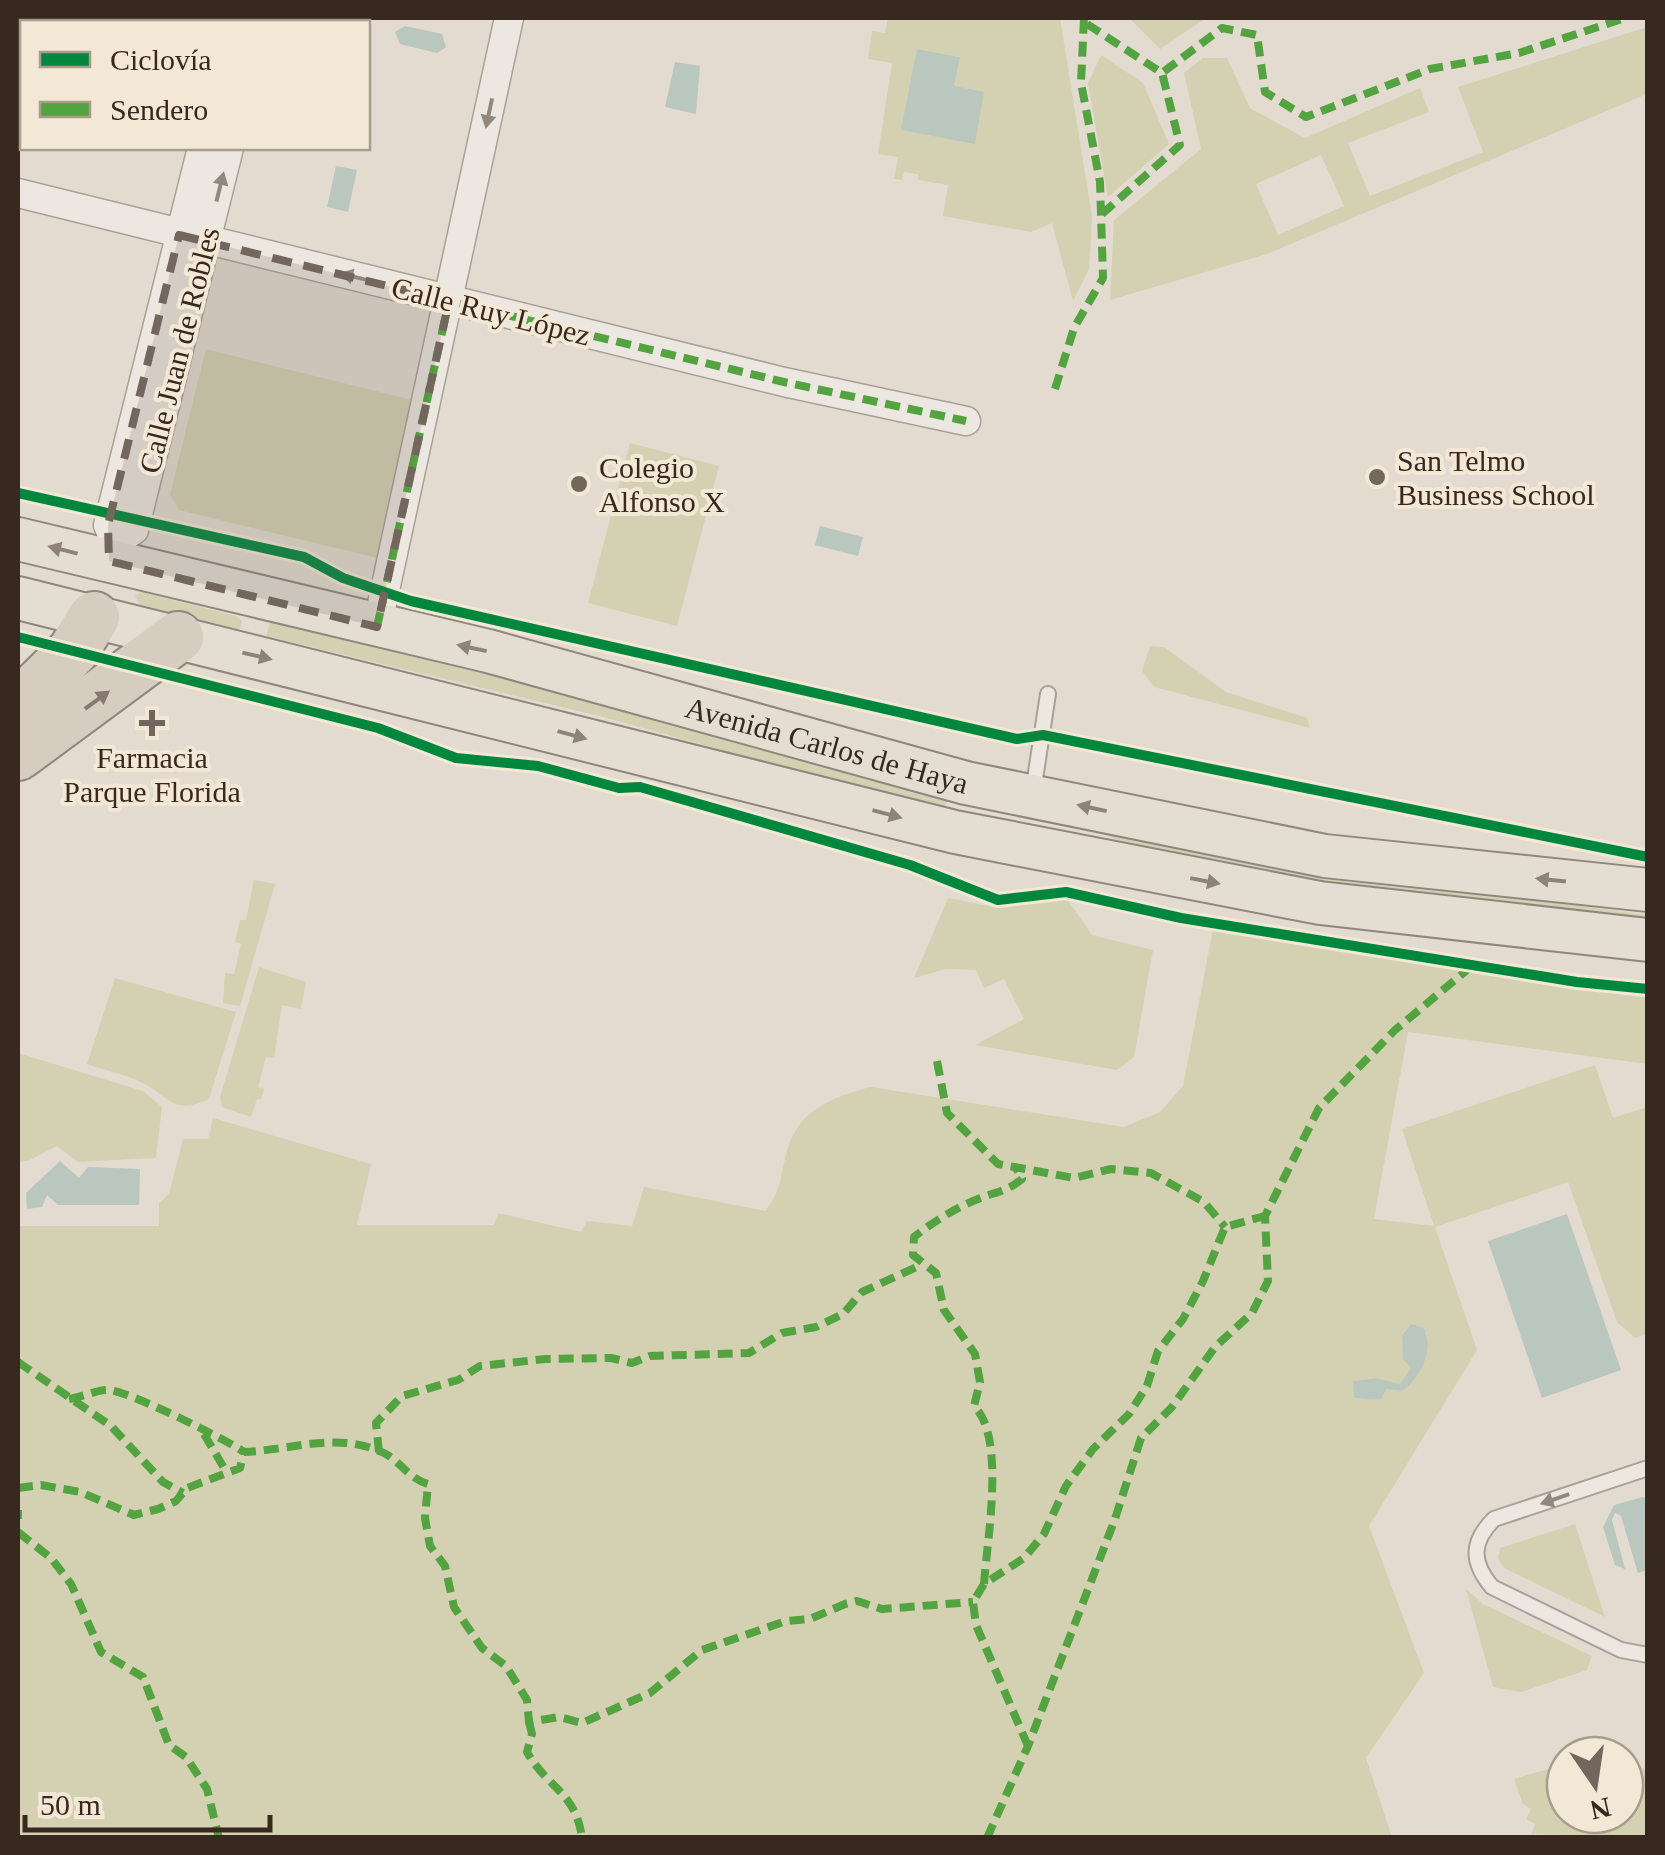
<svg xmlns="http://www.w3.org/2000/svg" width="1665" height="1855" font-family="'Times New Roman',serif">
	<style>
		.green { fill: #d4d1b3; fill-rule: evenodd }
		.water { fill: #bac7be }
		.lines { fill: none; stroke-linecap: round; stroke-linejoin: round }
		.lane-casing { stroke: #a9a198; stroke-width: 18 }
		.street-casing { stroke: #a9a198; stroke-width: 31 }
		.primary-casing { stroke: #8e877f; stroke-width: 46 }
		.highway-casing { stroke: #8e877f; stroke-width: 54 }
		.lane { stroke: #ece7e0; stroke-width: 14 }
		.street { stroke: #ece7e0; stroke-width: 28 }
		.primary { stroke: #e3ddd2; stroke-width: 42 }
		.highway { stroke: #d6ccc0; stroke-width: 50 }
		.quiet { stroke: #53a341; stroke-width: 8; stroke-dasharray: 15 8; stroke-linecap: butt }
		.cycleway-casing { stroke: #f3e8d6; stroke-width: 16 }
		.cycleway { stroke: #00873e; stroke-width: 10 }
		.oneway { fill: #928880 }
		.oneway2 { fill: #8d8379 }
		.oneway3 { fill: #867a70 }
		.marked { fill: #73675d; fill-opacity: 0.2; stroke: #73675d; stroke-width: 8; stroke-dasharray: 20 12; stroke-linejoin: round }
		.poi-dot { fill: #73675d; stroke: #f3e8d6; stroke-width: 4 }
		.labels { text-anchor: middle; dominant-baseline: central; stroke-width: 8; stroke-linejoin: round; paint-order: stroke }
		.street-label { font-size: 30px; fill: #372920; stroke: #f3e8d6 }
		.poi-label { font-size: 30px; fill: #372920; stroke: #f3e8d6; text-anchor: start }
	</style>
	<rect width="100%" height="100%" fill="#e3dbcf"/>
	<!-- green -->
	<g class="green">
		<path d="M888 18H1060L1092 216 1089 269 1073 301 1052 223 1031 232 943 216 948 185 918 180V174L904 172 902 180 894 179 898 157 878 154 892 63 868 59 872 31 885 33ZM917 49 960 57 954 86Z"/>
		<path d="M1129 18H1206L1160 49Z"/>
		<path d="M1647 27V94L1267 254 1110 300 1114 220 1201 149 1184 73 1203 58H1227L1250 108 1305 138 1420 88 1429 112 1348 143 1370 196 1483 152 1458 87ZM1321 155 1344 206 1278 235 1256 184Z"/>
		<path d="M1101 55 1143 83 1169 144 1108 197 1088 83Z"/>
		<path d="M206 349 412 400 377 558 179 510 170 494Z"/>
		<path d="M630 443 719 466 677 626 588 603Z"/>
		<path d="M141 592 236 616 242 621 240 629 230 630 143 610 135 596Z"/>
		<path d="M270 623 591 698 949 795 944 811 603 717 266 636Z"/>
		<path d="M1150 646 1164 647 1226 692 1307 718 1310 728 1154 687 1142 671Z"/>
		<path d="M1100 830 1298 867 1647 915V931L1384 898 1126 847Z"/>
		<path d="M254 880 275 884 240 1006 223 1003 225 973 234 974 241 944 235 942 240 920H246Z"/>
		<path d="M948 898 999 908 1067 899 1092 935 1153 950 1134 1057 1117 1070 975 1045 1024 1019 1004 979 984 988 976 970 946 969 914 978Z"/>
		<path d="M1213 929 1647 998V1064L1408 1032 1374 1219 1434 1226 1402 1129 1595 1065 1613 1118 1647 1107 1648 1326 1647 1334 1635 1338 1617 1322 1568 1182 1435 1227 1477 1350 1369 1526 1424 1673 1366 1758 1392 1837H18V1226H159V1203L169 1194 183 1139H208L213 1118 371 1164 357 1225H494L498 1213 581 1232 587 1221 632 1226 644 1187 765 1211C785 1189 780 1163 792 1137 806 1106 842 1094 871 1087L1124 1127 1160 1112 1183 1086ZM1411 1324 1427 1333C1427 1355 1422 1378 1402 1391L1385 1389 1381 1400 1355 1398 1353 1381 1377 1378 1400 1384 1411 1368 1403 1359 1402 1335Z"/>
		<path d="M259 967 306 982 301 1009 282 1005 274 1058 266 1057 258 1087 264 1089 261 1099H257L251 1117 222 1107 220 1097Z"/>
		<path d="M115 978 236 1012 209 1099C178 1113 173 1103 150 1087 133 1076 106 1071 87 1064Z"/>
		<path d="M18 1053 143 1091 162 1107 156 1158 78 1162 57 1146 28 1161 18 1162Z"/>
		<path d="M1575 1524 1605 1617 1504 1568 1498 1558 1500 1548Z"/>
		<path d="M1466 1589 1483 1604 1592 1656 1587 1670 1521 1692 1493 1687Z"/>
		<path d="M1565 1764V1815H1625V1765L1647 1769V1837L1531 1834 1535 1824 1526 1819 1531 1809 1523 1804 1514 1779Z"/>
	</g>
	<!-- water -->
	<g class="water">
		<path d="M405 26 442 34 446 47 437 53 400 44 395 32Z"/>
		<path d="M917 49 960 57 954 86 984 92 975 144 901 130Z"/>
		<path d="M675 62 700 66 696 114 665 107Z"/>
		<path d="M336 166 357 170 348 212 327 207Z"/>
		<path d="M820 526 863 537 858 556 815 545Z"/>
		<path d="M60 1161 79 1178 88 1167 140 1169 139 1205H58L47 1195 42 1207 27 1209 26 1193Z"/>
		<path d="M1567 1214 1621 1370 1542 1398 1488 1241Z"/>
		<path d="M1411 1324 1424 1328C1434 1349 1421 1379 1402 1391L1386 1389 1381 1400 1354 1398 1353 1381 1377 1378 1400 1384 1411 1368 1403 1359 1402 1335Z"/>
		<path d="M1643 1497 1647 1498V1570L1638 1573 1621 1516 1615 1513 1612 1520 1625 1569 1615 1565 1603 1527 1614 1505Z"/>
	</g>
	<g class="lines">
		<defs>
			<g id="lane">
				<path d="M1033 792 1048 694"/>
				<path d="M1648 1468 1494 1519C1471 1542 1471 1562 1492 1587L1621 1650 1648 1655"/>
			</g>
			<g id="street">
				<path d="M233 22 234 18"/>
				<path d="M260 22 261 18"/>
				<path d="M18 193 784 382 966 421"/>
				<path d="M115 543 134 530 229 148"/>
				<path d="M109 561 115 543 108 525 202 148"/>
				<path d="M377 627 509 18"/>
			</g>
			<g id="primary">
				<path id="s1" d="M18 539 488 651 966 783 1325 856 1648 890"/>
				<path d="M18 598 955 832 1320 903 1648 940"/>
			</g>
			<g id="highway">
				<path d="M18 705 73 651 94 617"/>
				<path d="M18 755 178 637"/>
			</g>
		</defs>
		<!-- lane casing -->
		<use href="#lane" class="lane-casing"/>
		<!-- street casing -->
		<use href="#street" class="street-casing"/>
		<!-- primary casing -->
		<use href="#primary" class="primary-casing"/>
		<!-- highway casing -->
		<use href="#highway" class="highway-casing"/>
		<!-- lane -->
		<use href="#lane" class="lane"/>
		<!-- street -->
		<use href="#street" class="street"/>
		<!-- primary -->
		<use href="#primary" class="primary"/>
		<!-- highway -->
		<use href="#highway" class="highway"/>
		<!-- quiet -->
		<g class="quiet">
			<path d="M1087 24 1162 73 1222 28 1257 35 1265 92 1306 117 1430 69 1519 53 1625 18"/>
			<path d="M1102 214 1180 145 1162 73"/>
			<path d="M1055 389 1074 328 1103 278 1100 182 1081 83 1084 18"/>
			<path d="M377 627 449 301 784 382 966 421"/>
			<path d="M937 1061 947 1113 998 1164 1074 1178 1111 1169 1151 1173 1204 1202 1225 1227"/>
			<path d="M18 1362 111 1426 163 1482 183 1493"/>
			<path d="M69 1399C82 1397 96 1390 108 1390 127 1390 227 1440 244 1452"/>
			<path d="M204 1434 227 1473"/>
			<path d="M379 1452 376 1423 402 1396 458 1380 480 1366 545 1359 611 1358 632 1363 650 1356 749 1353 782 1333 816 1327 843 1314 862 1292 921 1265"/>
			<path d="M18 1488 41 1485 80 1492 134 1515 158 1509 176 1501 187 1488 240 1468 244 1452C293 1450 337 1431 384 1453 401 1462 408 1478 428 1484L425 1518 430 1546 445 1566 454 1607 482 1648 506 1666 527 1700 529 1722 559 1717 582 1723 650 1693 702 1650 786 1621 810 1619 845 1604 857 1601 882 1609 973 1602"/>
			<path d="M18 1510V1519"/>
			<path d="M18 1532 51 1558 71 1584 101 1652 143 1677 169 1745 186 1757 207 1789 219 1838"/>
			<path d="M984 1584C987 1540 1006 1436 974 1406L980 1382 975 1354 944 1310 936 1273 913 1255 914 1237C933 1222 955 1208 978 1199 995 1192 1008 1191 1022 1179L1016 1168"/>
			<path d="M529 1722 532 1734 527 1752C548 1789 576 1792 582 1838"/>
			<path d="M1028 1746 976 1625 973 1602 984 1584 1024 1558 1044 1534 1066 1486 1093 1449 1129 1414 1147 1386 1158 1351 1183 1319 1203 1281 1225 1227 1265 1216"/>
			<path d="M987 1838 1028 1746 1115 1519 1141 1438 1172 1407 1215 1347 1252 1313 1268 1281 1265 1216 1319 1108 1395 1030 1473 965"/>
		</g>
		<defs>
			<g id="cycleway">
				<path d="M18 493 304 557 343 578 411 601 1017 739 1043 735 1648 857"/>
				<path d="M18 637 378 728 456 758 538 766 619 788 640 787 910 865 998 900 1066 892 1181 918 1577 982 1648 989"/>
			</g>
		</defs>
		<!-- cycleway casing -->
		<use href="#cycleway" class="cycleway-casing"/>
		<!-- cycleway -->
		<use href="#cycleway" class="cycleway"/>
	</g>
	<!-- one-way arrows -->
	<defs><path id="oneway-solid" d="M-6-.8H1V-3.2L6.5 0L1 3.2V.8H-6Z" transform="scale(2.5)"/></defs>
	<g class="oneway">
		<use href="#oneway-solid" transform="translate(489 113) rotate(102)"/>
		<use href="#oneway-solid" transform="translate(220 187) rotate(-76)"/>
		<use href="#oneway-solid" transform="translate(355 277) rotate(-166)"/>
		<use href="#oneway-solid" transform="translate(1555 1499) rotate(161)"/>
	</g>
	<g class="oneway2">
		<use href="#oneway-solid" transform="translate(63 550) rotate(-166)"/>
		<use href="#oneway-solid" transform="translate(472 648) rotate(-168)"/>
		<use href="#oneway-solid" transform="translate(257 656) rotate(13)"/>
		<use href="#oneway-solid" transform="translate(572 735) rotate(15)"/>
		<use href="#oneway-solid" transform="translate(1092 808) rotate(-168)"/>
		<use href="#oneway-solid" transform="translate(887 814) rotate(15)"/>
		<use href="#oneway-solid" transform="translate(1551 880) rotate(-174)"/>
		<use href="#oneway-solid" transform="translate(1205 881) rotate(11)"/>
	</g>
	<use class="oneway3" href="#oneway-solid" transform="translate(97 700) rotate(-36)"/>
	<!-- marked area -->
	<path class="marked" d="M179 235 449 301 377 627 109 561 108 525Z"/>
	<!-- markers -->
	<g class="poi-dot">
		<circle cx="1377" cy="477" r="10"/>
		<circle cx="579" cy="484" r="10"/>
		<path d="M147 708h10v10h10v10h-10v10h-10v-10h-10v-10h10z"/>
	</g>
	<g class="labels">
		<!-- street labels -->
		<g class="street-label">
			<text transform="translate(491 311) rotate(14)">Calle Ruy López</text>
			<text transform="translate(179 350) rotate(-76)">Calle Juan de Robles</text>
			<text stroke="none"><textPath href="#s1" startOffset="835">Avenida Carlos de Haya</textPath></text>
		</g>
		<!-- poi labels -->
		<g class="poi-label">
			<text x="1397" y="460">San Telmo<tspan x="1397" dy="34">Business School</tspan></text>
			<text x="599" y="467">Colegio<tspan x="599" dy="34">Alfonso X</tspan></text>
			<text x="152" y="757" text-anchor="middle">Farmacia<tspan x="152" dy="34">Parque Florida</tspan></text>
		</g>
	</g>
	<!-- border -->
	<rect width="1665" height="1855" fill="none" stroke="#372920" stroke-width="40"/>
	<!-- legend -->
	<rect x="20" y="20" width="350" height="130" fill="#f3e8d6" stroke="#a89c8d" stroke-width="2.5"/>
	<rect x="40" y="52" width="50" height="15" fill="#00873e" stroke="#a89c8d" stroke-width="2.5"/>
	<text x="110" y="70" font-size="30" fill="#372920">Ciclovía</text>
	<rect x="40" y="102" width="50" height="15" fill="#53a341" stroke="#a89c8d" stroke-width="2.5"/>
	<text x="110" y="120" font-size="30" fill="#372920">Sendero</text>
	<!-- north arrow -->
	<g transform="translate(1595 1785) rotate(167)"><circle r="48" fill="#f3e8d6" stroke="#a89c8d" stroke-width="2.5"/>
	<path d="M0-8L18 38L0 25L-18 38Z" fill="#73675d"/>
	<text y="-15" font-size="28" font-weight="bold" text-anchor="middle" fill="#372920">N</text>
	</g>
	<!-- scale -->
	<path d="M25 1815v15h245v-15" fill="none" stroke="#372920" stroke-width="5"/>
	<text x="40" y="1815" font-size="30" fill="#372920" stroke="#f3e8d6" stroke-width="8" paint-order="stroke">50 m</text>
</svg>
